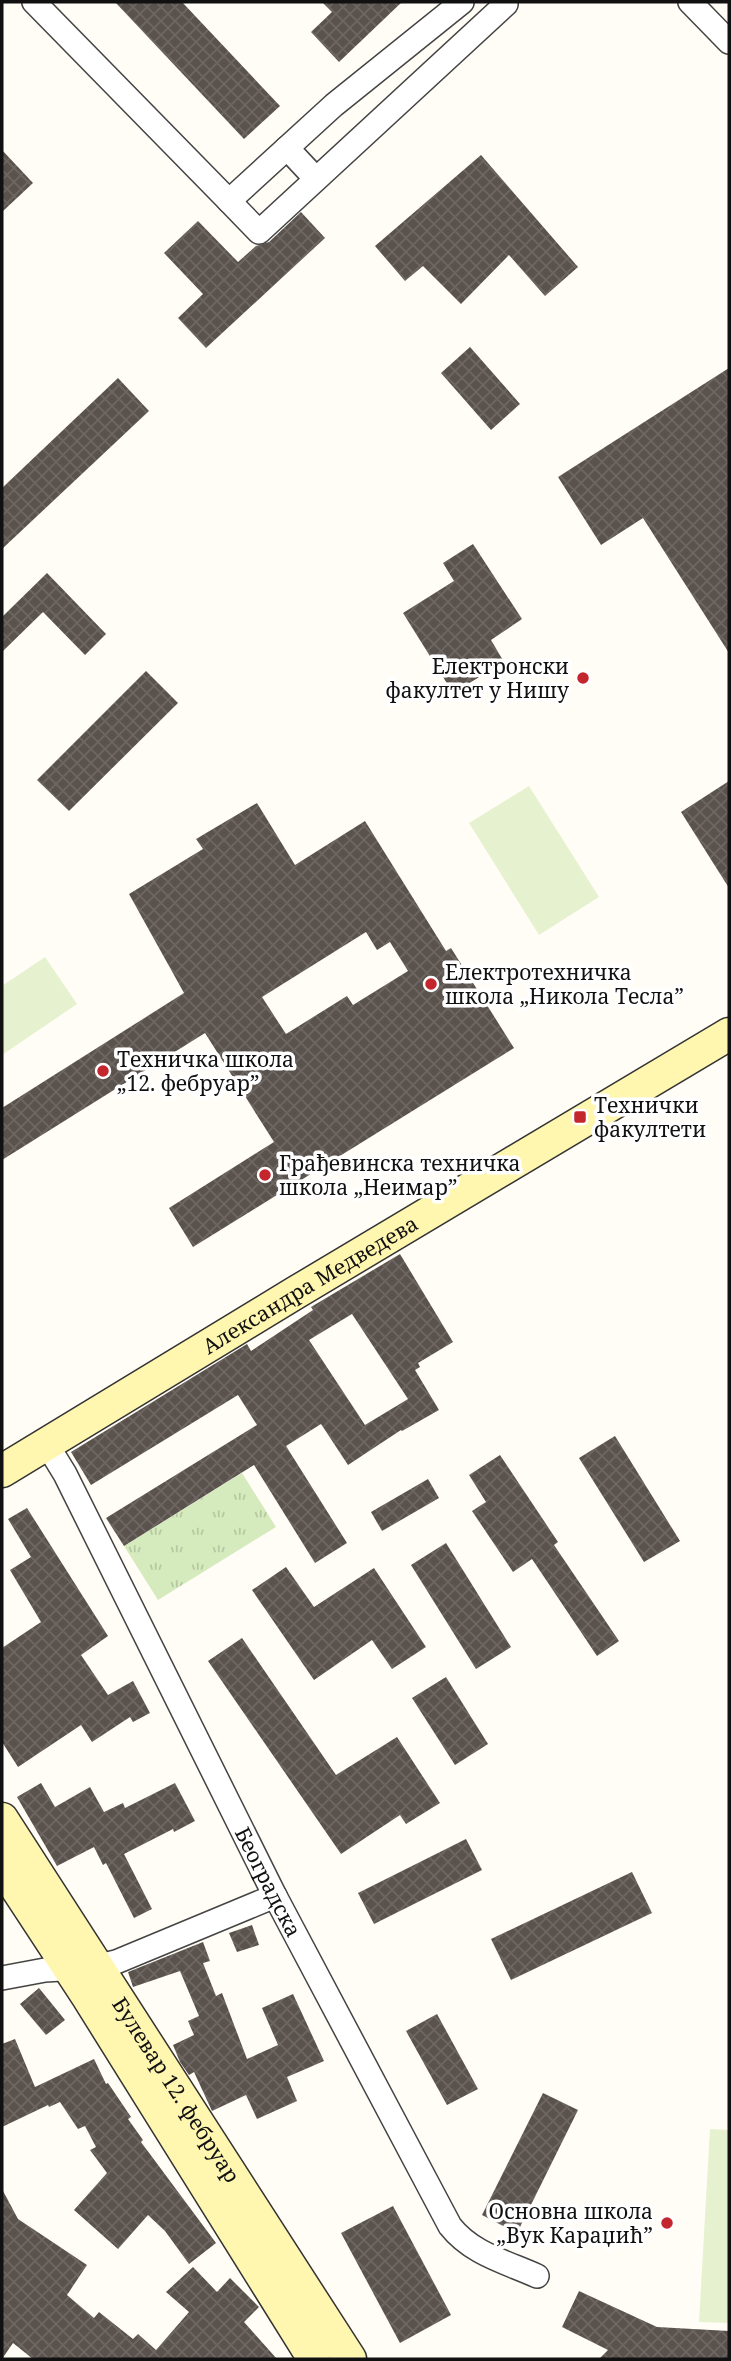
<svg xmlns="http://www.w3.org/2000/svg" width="731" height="2361" font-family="'Noto Serif',serif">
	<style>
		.park { fill: url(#park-tufts) }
		.pitch { fill: #e6f2cf }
		.building { fill: url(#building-cross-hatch); fill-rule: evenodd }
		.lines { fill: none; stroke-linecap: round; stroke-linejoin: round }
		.street-casing { stroke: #444; stroke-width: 26 }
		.secondary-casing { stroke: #333; stroke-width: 35 }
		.street { stroke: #fff; stroke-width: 23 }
		.secondary { stroke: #fff6b0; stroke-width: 32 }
		.poi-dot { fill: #c4262e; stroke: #fff; stroke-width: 2.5 }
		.labels { text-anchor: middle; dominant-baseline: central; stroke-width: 7; stroke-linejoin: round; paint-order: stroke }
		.poi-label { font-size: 21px; fill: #111; stroke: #fff; text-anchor: start }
		.street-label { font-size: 21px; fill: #111; stroke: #fff }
	</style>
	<defs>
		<pattern id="park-tufts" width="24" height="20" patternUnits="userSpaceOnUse" patternTransform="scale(1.75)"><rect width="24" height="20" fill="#d5ebbd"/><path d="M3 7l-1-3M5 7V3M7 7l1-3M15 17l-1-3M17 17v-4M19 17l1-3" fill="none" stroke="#b6c8a1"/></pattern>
		<pattern id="building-cross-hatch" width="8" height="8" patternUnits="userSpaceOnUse" patternTransform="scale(1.75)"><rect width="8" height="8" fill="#5a524d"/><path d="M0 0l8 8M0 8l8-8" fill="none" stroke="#6d6662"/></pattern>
	</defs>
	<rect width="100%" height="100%" fill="#fffdf5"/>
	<!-- park -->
	<path class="park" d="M242 1473 276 1527 158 1600 124 1546Z"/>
	<!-- pitch -->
	<g class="pitch">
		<path d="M529 786 599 897 539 935 469 823Z"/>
		<path d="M45 957 77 1004 2 1055V986Z"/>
		<path d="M710 2129 729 2130V2323L699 2322Z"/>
	</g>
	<!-- building -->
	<g class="building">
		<path d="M115 2H182L280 106 244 139Z"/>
		<path d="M322 2H402L339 62 311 32 332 12Z"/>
		<path d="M2 150 33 183 2 212Z"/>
		<path d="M481 155 578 267 545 296 509 255 461 304 423 266 405 281 375 246Z"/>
		<path d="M301 212 325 238 206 348 178 318 203 294 164 253 198 221 238 262 256 246 269 242Z"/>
		<path d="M470 347 520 404 491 430 441 373Z"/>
		<path d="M729 368V653L643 518 601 545 558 477Z"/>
		<path d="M118 378 149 411 2 549V488Z"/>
		<path d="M473 544 522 619 491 640 504 662 453 693 403 613 454 581 443 563Z"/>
		<path d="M47 573 106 634 85 655 43 612 2 652V617Z"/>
		<path d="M146 671 178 703 69 811 37 780Z"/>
		<path d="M729 781V888L681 812Z"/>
		<path d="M257 803 295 865 365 821 446 951 451 948 514 1048 193 1247 169 1208 274 1142 205 1033 2 1160V1108L184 993 129 894 203 849 196 839ZM366 932 377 950 390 942 408 971 353 1005 347 996 286 1034 262 997Z"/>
		<path d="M400 1254 453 1342 418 1363 420 1367 415 1370 439 1410 402 1431 401 1430 348 1465 321 1424 286 1446 347 1543 315 1563 254 1465 124 1546 106 1518 257 1425 238 1395 91 1485 71 1452 247 1344 251 1351 313 1310 311 1307ZM352 1314 408 1399 365 1425 309 1340Z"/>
		<path d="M615 1436 680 1541 644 1562 579 1458Z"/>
		<path d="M500 1455 558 1542 554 1545 619 1641 597 1656 532 1559 513 1572 472 1511 486 1502 469 1475Z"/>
		<path d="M428 1479 439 1498 382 1531 371 1512Z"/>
		<path d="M27 1508 108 1636 81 1655 108 1695 133 1681 150 1713 133 1722 130 1717 92 1742 81 1725 18 1767 2 1742V1648L41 1622 10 1570 31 1557 8 1519Z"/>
		<path d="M446 1543 511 1647 476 1669 411 1565Z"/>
		<path d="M286 1567 314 1607 374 1568 426 1647 392 1669 372 1640 314 1680 252 1590Z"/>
		<path d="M242 1638 336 1775 397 1737 440 1803 406 1824 400 1815 341 1854 208 1661Z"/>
		<path d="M446 1677 488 1744 455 1765 412 1698Z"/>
		<path d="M41 1783 55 1807 90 1787 104 1812 123 1803 125 1808 175 1783 195 1821 174 1832 173 1829 124 1854 152 1909 134 1918 106 1863 103 1865 94 1847 57 1866 17 1797Z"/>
		<path d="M466 1839 482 1870 374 1924 358 1893Z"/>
		<path d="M632 1872 652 1913 511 1980 491 1939Z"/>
		<path d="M252 1925 259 1945 237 1952 229 1933Z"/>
		<path d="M203 1942 210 1961 203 1963 216 1996 222 1993 247 2059 278 2045 262 2008 293 1994 324 2061 287 2077 297 2101 257 2119 246 2095 212 2111 194 2072 189 2075 180 2062 173 2045 194 2035 188 2021 199 2016 180 1971 133 1987 128 1972Z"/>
		<path d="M39 1988 65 2020 46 2035 20 2004Z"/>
		<path d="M437 2014 478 2089 447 2105 406 2031Z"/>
		<path d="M15 2039 35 2087 94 2059 106 2084 108 2083 131 2117 128 2119 143 2140 141 2142 216 2243 189 2264 165 2231 148 2215 118 2249 74 2210 107 2173 90 2150 96 2147 85 2126 78 2129 60 2102 49 2107 48 2105 2 2127V2044Z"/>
		<path d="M543 2093 578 2110 517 2233 482 2215Z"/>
		<path d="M2 2189 18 2219 87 2265 67 2295 94 2318 99 2312 133 2339 138 2334 156 2350 189 2312 166 2292 193 2267 217 2292 230 2278 259 2307 244 2322 277 2359H33L13 2343 2 2359Z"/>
		<path d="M393 2206 451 2315 400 2343 341 2233Z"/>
		<path d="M579 2291 657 2327 729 2331V2359H599L608 2350 562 2327Z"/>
	</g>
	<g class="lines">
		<defs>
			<g id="street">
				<path d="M34 2 229 201 334 105 462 2"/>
				<path d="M690 2 729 42"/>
				<path d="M287 148 316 179"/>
				<path d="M229 201 259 232 506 4 504 2"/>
				<path id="s1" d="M46 1443 65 1474 275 1896 450 2226C472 2254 506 2262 537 2276"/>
				<path d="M2 1978 45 1970 95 1967 116 1962 275 1896"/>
			</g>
			<g id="secondary">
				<path id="s2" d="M2 1471 295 1293 729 1034"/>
				<path id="s3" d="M2 1819 350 2359"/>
				<path d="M2 1866 88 1997 314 2359"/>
			</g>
		</defs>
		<!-- street casing -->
		<use href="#street" class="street-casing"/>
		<!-- secondary casing -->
		<use href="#secondary" class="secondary-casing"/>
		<!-- street -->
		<use href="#street" class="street"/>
		<!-- secondary -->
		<use href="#secondary" class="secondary"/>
	</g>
	<!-- markers -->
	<g class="poi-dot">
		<circle cx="583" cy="678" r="7"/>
		<circle cx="431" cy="984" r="7"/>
		<circle cx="103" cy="1071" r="7"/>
		<rect x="573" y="1110" width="14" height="14" rx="3.5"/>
		<circle cx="265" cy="1175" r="7"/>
		<circle cx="667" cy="2223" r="7"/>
	</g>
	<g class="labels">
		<!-- poi labels -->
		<g class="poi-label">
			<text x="569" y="666" text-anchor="end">Електронски<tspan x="569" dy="24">факултет у Нишу</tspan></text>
			<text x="445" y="972">Електротехничка<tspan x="445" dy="24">школа „Никола Тесла”</tspan></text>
			<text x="117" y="1059">Техничка школа<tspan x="117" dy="24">„12. фебруар”</tspan></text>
			<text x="594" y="1105">Технички<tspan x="594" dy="24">факултети</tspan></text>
			<text x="279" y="1163">Грађевинска техничка<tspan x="279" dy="24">школа „Неимар”</tspan></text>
			<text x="653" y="2211" text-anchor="end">Основна школа<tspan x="653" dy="24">„Вук Караџић”</tspan></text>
		</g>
		<!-- street labels -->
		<g class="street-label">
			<text stroke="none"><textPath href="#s2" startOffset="360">Александра Медведева</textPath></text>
			<text stroke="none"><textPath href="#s1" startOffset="492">Београдска</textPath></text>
			<text stroke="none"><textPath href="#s3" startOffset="322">Булевар 12. фебруар</textPath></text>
		</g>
	</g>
	<!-- border -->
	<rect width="731" height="2361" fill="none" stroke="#111111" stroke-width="7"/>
</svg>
